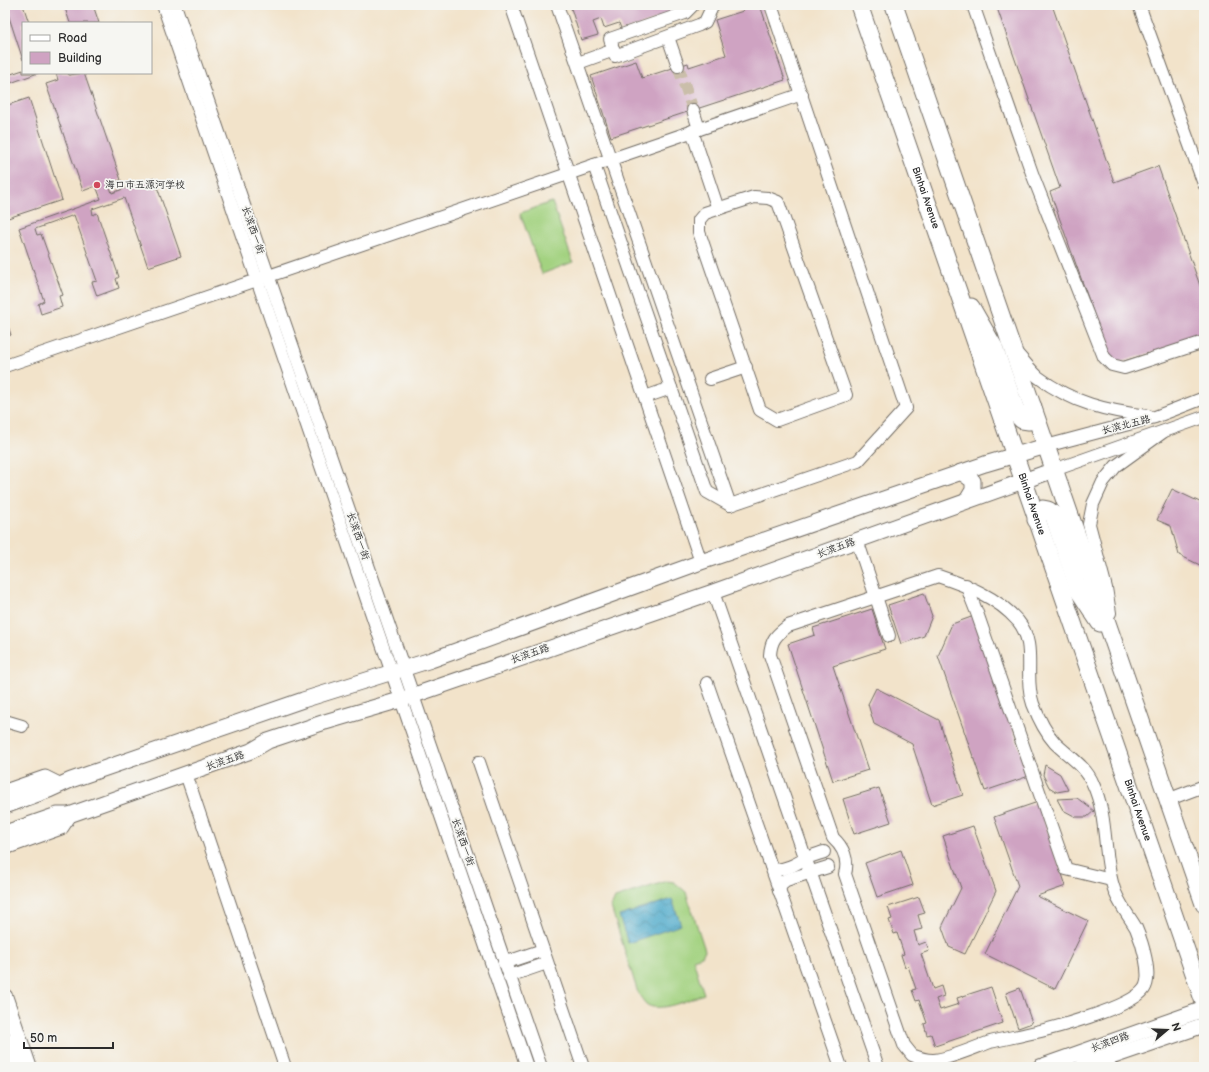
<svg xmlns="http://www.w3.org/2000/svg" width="1209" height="1072" font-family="'Balsamiq Sans','LXGW WenKai TC',sans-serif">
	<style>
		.pitch { fill: #a3d280; stroke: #677e56 }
		.water { fill: url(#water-waves); stroke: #3b6a7a }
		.building { fill: #cfa3c2 }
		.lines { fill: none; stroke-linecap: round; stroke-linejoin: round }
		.minor-tunnel { stroke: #cabeaa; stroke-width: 12; stroke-dasharray: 12 6; stroke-linecap: butt }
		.minor-casing { stroke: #716b63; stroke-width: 14 }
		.major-casing { stroke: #716b63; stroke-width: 17 }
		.highway-casing { stroke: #716b63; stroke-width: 19 }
		.minor { stroke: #fff; stroke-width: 12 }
		.major { stroke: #fff; stroke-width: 15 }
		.highway { stroke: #fff; stroke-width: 17 }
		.poi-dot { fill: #d1495b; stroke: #f6f6f2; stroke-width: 1.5 }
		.labels { text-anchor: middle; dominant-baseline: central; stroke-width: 3.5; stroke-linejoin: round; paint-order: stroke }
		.poi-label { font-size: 10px; fill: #2b2b2b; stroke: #f6f6f2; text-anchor: start }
		.street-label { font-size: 10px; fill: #2b2b2b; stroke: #f6f6f2 }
	</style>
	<defs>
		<pattern id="water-waves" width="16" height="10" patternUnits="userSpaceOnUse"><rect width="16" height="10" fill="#4ba9ca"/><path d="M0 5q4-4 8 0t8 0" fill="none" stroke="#3f8aa4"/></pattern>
	</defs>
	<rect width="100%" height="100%" fill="#f6f6f2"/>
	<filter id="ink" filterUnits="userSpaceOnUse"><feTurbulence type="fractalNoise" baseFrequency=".025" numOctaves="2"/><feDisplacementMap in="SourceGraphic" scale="8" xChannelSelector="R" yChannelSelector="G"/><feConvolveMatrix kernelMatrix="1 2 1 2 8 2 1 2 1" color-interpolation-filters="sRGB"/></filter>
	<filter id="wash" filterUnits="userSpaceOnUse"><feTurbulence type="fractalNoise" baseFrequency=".012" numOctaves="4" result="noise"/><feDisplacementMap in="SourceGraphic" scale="16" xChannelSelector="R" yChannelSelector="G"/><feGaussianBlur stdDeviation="0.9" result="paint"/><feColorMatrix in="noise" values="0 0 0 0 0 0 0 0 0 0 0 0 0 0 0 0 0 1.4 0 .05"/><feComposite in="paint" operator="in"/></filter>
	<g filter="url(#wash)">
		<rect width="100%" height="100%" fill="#f2e3ca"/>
		<!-- pitch -->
		<g class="pitch">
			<path d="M552 202 573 262 542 274 520 213Z"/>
			<path d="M667 881 674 882 686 892 705 950 702 956 693 959 704 994C690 999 658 1014 646 1004 643 1001 640 996 638 993L611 907 615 898Z"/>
		</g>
		<!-- water -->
		<path class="water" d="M672 899 681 925 628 943 619 916Z"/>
		<g id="blocks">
			<!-- building -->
			<g class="building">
				<path d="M5 5H23L29 23H23V60Z"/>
				<path d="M64 5H93L99 23H70Z"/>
				<path d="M570 5H613L614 7 620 5H684L686 10 622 31 619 23 604 28 601 19 593 22 598 35 581 40Z"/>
				<path d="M741 5H760L785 80 611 137 591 76 636 61 642 78 688 63 689 67 726 55 715 20 743 11Z"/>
				<path d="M996 5H1052L1114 182 1158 166 1204 297V336L1118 363 1110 359 1050 192 1060 188Z"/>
				<path d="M23 70V73H38L5 85V76Z"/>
				<path d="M56 73H68L69 75 84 73 121 180 109 184 112 193 154 178 181 256 148 267 124 198 92 209 93 215 97 213 119 277 116 279 119 288 97 296 92 282 97 281 74 215 35 229 37 235 41 234 63 295 59 296 62 307 41 314 38 304 44 301 19 228 101 199 96 186 83 191 46 84 58 80Z"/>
				<path d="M29 98 62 200 5 219V106Z"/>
				<path d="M5 317 11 335 5 337Z"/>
				<path d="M1172 489 1204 504V567L1179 555 1171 526 1157 520Z"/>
				<path d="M924 593 932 616 924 636 901 644 888 605Z"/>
				<path d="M872 609 885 649 833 666 868 770 833 781 788 644 815 635 813 628Z"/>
				<path d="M974 616 1029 776 985 791 938 656 952 624Z"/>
				<path d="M876 688 939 720 963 795 932 805 912 744 874 724 868 704Z"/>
				<path d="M1045 765 1060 774 1068 790 1057 792 1049 787 1043 775Z"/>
				<path d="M879 788 891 822 854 834 843 799Z"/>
				<path d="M1077 798 1094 811 1087 817H1076L1063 810 1057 799Z"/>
				<path d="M1038 802 1066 886 1037 896 1088 921 1055 989 985 954 1018 886 994 817Z"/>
				<path d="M973 826 996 891 965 954 949 947 942 927 961 888 943 836Z"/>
				<path d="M901 850 913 885 877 897 865 863Z"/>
				<path d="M919 897 925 913 918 915 922 929 914 931 918 945 926 942 929 951 921 954 933 989 941 986 944 996 936 999 940 1010 959 1004 957 998 991 987 1003 1023 935 1046 931 1034 927 1035 924 1024 927 1023 919 1000 916 1001 912 990 916 989 908 966 905 967 901 955 904 954 897 933 894 934 889 920 892 919 888 907Z"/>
				<path d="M1020 988 1032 1023 1018 1028 1006 993Z"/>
			</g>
		</g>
	</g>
	<g filter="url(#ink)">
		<use href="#blocks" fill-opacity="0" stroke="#716b63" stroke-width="1"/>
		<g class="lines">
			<!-- minor-tunnel -->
			<path class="minor-tunnel" d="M678 66 693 110"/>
			<defs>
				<g id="minor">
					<path d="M163 5 527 1067"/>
					<path d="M175 5 541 1067"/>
					<path d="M511 5 701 562"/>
					<path d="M557 5 730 505"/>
					<path d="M693 5 685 13 610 39 615 56 699 25 705 22 713 5"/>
					<path d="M973 5 1033 176 1104 357 1112 365 1124 368 1204 342"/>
					<path d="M1139 5 1204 184"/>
					<path d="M668 37 678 66"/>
					<path d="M578 63 614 50"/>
					<path d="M693 110 699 129"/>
					<path d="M692 131 718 209"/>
					<path d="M594 165 707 492 730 505 858 461 906 408 771 5"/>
					<path d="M754 197 768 198 778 202 846 395 777 420 760 410 699 232V220L705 213Z"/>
					<path d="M1017 354C1024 361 1030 370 1038 377 1072 403 1107 411 1148 416"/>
					<path d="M5 366 802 94"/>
					<path d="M710 379 746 367"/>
					<path d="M645 397 671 388"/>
					<path d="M1046 446 1155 417 1204 398"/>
					<path d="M1054 470 1204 417"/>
					<path d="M857 540 889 636"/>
					<path d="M938 576C968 586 997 597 1018 621 1038 645 1023 677 1033 704 1038 717 1046 733 1055 743 1068 756 1086 766 1093 784 1108 816 1103 853 1113 886 1117 902 1128 914 1136 928 1142 942 1153 976 1144 989 1131 1008 1051 1029 1027 1034 1015 1037 1002 1039 990 1042 976 1047 947 1060 933 1060 926 1060 919 1058 912 1055L904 1045 845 874C849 860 843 847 833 838L770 655C771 640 776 635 788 626Z"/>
					<path d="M966 585 977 613 1066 869 1111 880"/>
					<path d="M713 592 878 1067"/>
					<path d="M1110 613 1106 588 1089 524 1093 504 1103 482 1116 466 1163 432"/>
					<path d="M707 683 841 1067"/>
					<path d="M5 721 22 726"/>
					<path d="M479 762 583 1067"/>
					<path d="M186 774 285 1067"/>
					<path d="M1167 800 1204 786"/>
					<path d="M771 866 775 870C787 869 794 865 805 859 810 856 818 854 824 852"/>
					<path d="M779 891 781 884 786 880 828 867"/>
					<path d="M504 963 543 950"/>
					<path d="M509 976 547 963"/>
				</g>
				<g id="major">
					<path d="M961 472 973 481V490L967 500"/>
					<path d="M5 792 45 778 59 785"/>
					<path d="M5 806 49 790 71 780 303 700 431 660 701 562 985 464 1046 446"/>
					<path d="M5 833 57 815H69L251 751 268 741 325 722 400 700 713 592 1054 470"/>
					<path d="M5 847 61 827 69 815"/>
					<path d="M5 997 29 1067"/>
					<path d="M5 1040 14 1067"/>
					<path d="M1040 1067 1204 1009"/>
					<path d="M1082 1067 1204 1025"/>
				</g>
				<g id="highway">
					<path id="s1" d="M859 5 1204 1002"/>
					<path d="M894 5 1204 904"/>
					<path d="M971 307 994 347 1018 416 1022 420 1029 421 1032 416 1033 407"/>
					<path d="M1036 520 1043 509 1048 510 1053 514 1079 591 1100 623"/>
				</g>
			</defs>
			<!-- minor casing -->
			<use href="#minor" class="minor-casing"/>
			<!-- major casing -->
			<use href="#major" class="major-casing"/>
			<!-- highway casing -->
			<use href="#highway" class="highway-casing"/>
			<!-- minor -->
			<use href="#minor" class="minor"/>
			<!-- major -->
			<use href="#major" class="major"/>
			<!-- highway -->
			<use href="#highway" class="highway"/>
		</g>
	</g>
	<!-- markers -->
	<circle class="poi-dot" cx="97" cy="185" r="4"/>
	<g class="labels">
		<!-- poi labels -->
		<g class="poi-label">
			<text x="105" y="185">海口市五源河学校</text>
		</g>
		<!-- street labels -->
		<g class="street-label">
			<text stroke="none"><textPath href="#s1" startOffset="204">Binhai Avenue</textPath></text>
			<text transform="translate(253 230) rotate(71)">长滨西一街</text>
			<text transform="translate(1126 425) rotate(-14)">长滨北五路</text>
			<text stroke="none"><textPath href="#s1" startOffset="528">Binhai Avenue</textPath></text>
			<text transform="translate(358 536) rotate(71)">长滨西一街</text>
			<text transform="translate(836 548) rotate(-20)">长滨五路</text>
			<text transform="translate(530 654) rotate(-19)">长滨五路</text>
			<text transform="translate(225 761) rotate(-19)">长滨五路</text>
			<text stroke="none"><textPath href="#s1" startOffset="852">Binhai Avenue</textPath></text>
			<text transform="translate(463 842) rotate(71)">长滨西一街</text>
			<text transform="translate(1110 1042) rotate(-20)">长滨四路</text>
		</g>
	</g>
	<!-- margin -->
	<rect width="1209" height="1072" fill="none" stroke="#f6f6f2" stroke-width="20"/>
	<!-- legend -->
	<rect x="22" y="22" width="130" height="52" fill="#f6f6f2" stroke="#a5a5a2"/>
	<rect x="30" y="35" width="20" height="6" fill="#ffffff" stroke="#a5a5a2"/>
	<text x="58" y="42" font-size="12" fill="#2b2b2b">Road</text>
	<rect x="30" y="52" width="20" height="12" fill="#cfa3c2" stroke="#a5a5a2"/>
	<text x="58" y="62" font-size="12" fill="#2b2b2b">Building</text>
	<!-- north arrow -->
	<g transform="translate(1167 1030) rotate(71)" stroke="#f6f6f2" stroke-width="3" paint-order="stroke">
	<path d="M0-3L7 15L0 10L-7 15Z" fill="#2b2b2b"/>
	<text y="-6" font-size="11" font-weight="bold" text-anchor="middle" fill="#2b2b2b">N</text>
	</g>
	<!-- scale -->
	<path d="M24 1042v6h89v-6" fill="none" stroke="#2b2b2b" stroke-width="2"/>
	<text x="30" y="1042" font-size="12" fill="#2b2b2b" stroke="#f6f6f2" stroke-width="3" paint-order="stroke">50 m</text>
</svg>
